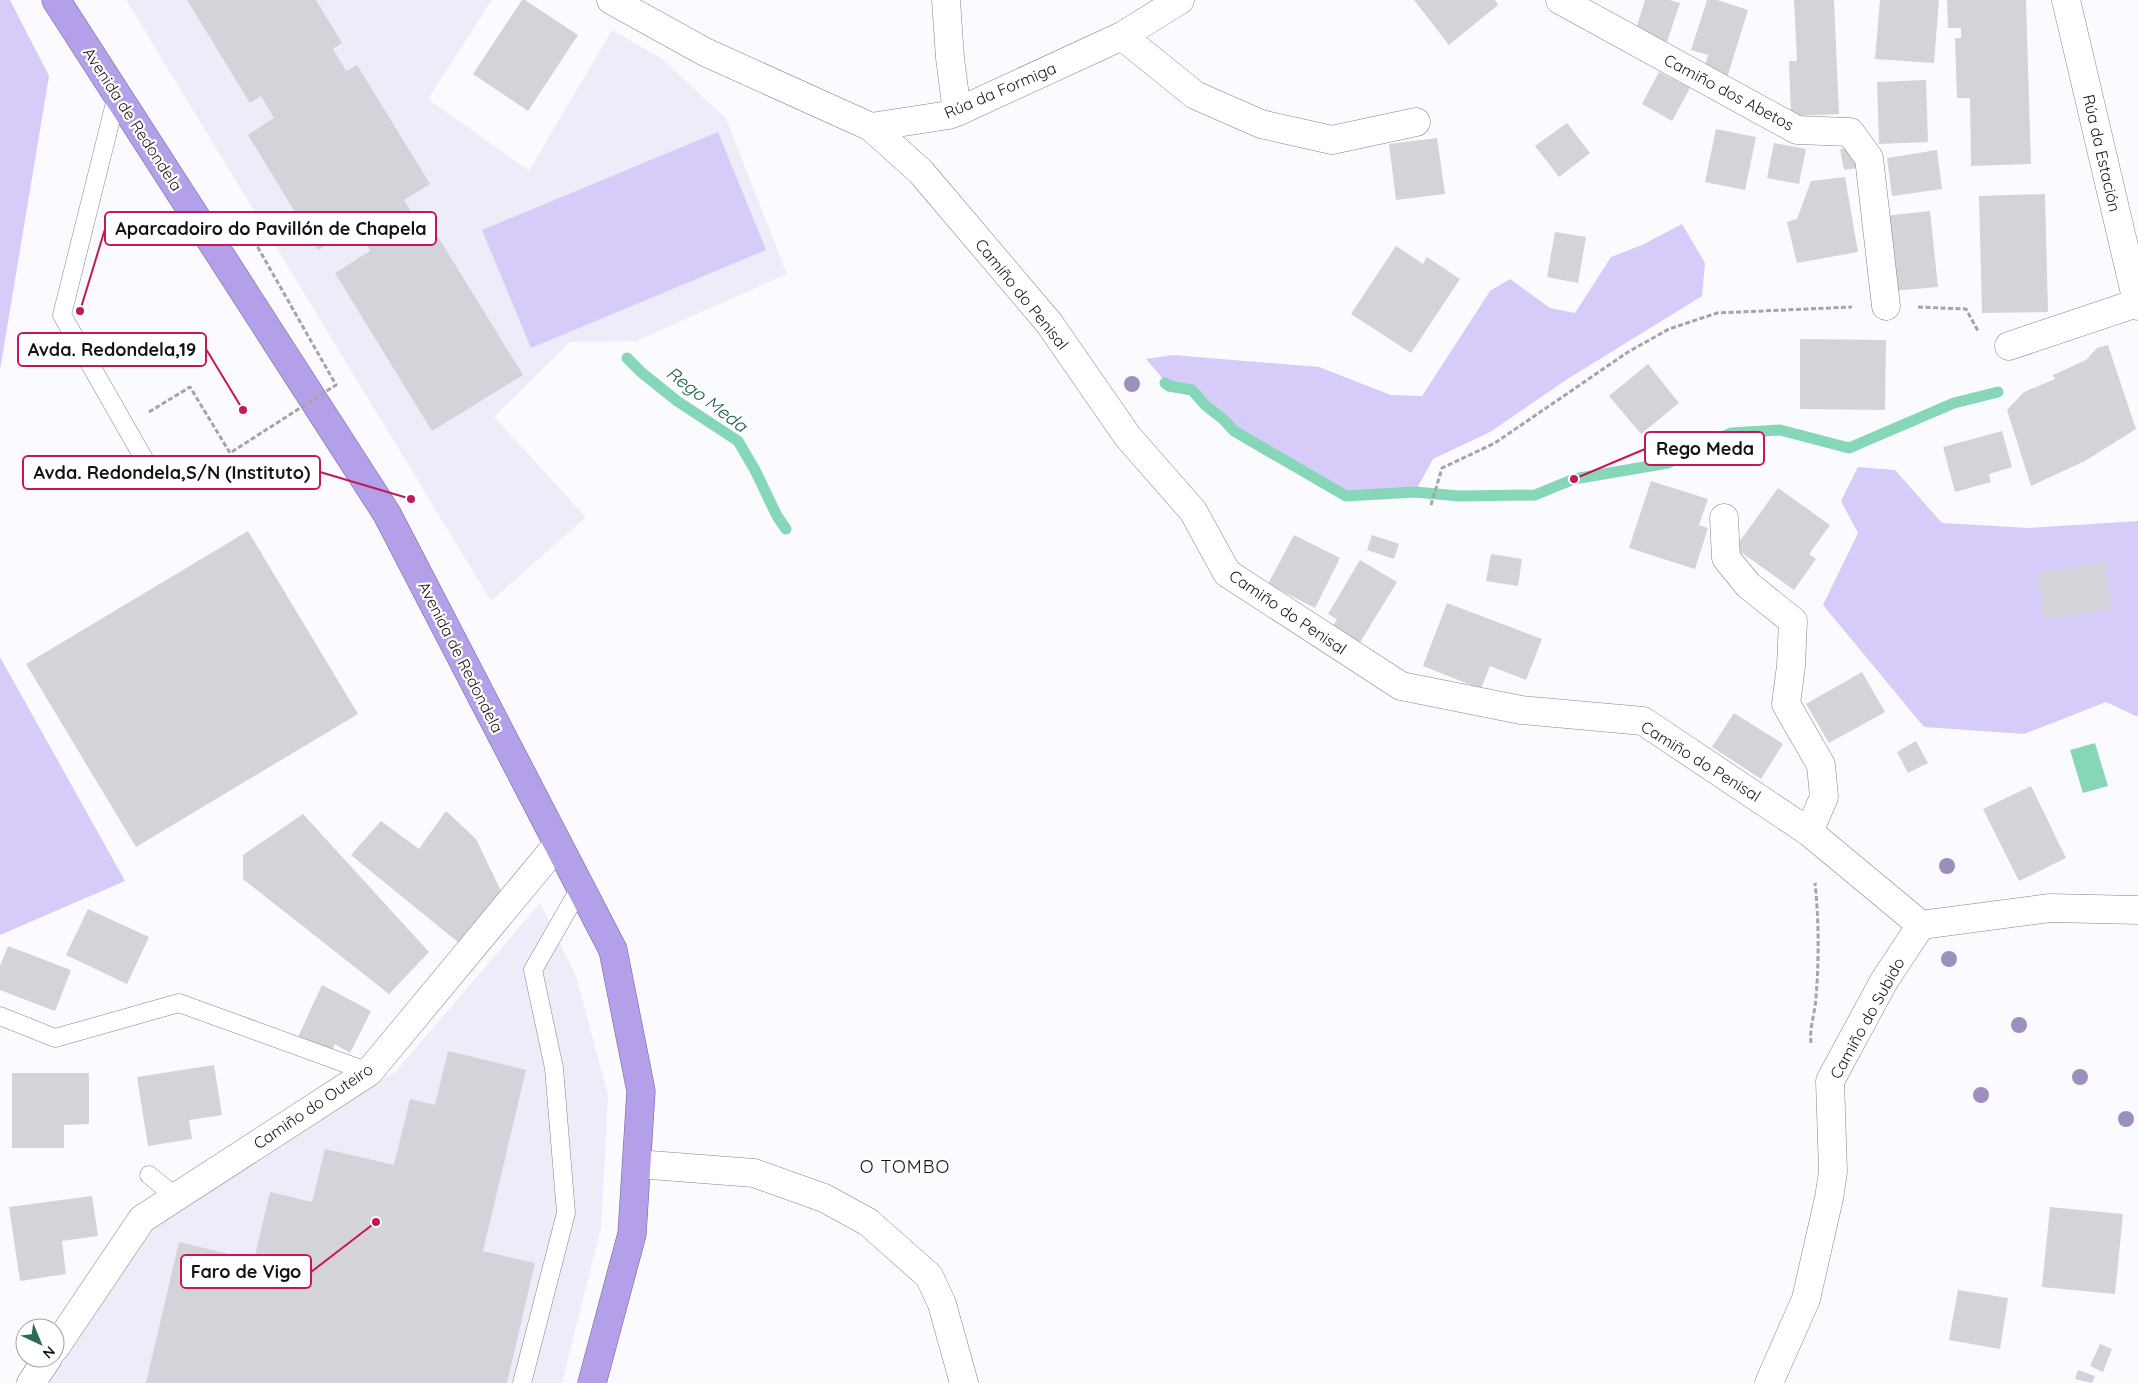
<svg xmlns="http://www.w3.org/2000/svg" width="2138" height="1383" font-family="Quicksand,sans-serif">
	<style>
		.built { fill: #efecf9 }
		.green { fill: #d7ccf9 }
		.water { fill: #85d7b7 }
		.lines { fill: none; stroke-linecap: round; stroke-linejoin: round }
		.stream { stroke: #85d7b7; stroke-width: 11 }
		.building { fill: #d4d3d9 }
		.service-casing { stroke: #85848a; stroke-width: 19 }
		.minor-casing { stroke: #85848a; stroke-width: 29 }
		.trunk-casing { stroke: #705f9b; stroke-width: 29 }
		.path { stroke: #a5a5a9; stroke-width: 3; stroke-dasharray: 5 2.5; stroke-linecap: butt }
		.service { stroke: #fff; stroke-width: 18 }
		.minor { stroke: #fff; stroke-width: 28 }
		.trunk { stroke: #b4a0e8; stroke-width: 28 }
		.path-bridge { stroke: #a5a5a9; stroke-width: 3; stroke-dasharray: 5 2.5; stroke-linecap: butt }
		.tree { fill: #9d8ebb }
		.labels { text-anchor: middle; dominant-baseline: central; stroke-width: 4.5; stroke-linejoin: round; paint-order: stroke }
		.street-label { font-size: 16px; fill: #141416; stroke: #fff }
		.water-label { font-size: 18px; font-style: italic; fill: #1a5b46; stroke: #fff }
		.neighbourhood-label { font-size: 18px; letter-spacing: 1px; fill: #141416; stroke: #fff }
		.leader { fill: none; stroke: #c2185b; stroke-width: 2 }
		.callout-dot { fill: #c2185b; stroke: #fff; stroke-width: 2 }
		.callout { fill: #fff; stroke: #c2185b; stroke-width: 2 }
		.callout-label { font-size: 18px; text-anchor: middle; font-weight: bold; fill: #141416 }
	</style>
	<rect width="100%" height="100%" fill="#fbfaff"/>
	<!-- built -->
	<g class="built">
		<path d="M126 0H492L428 99 529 171 612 30 662 59 726 118 787 274 636 341 570 342 494 417 586 517 491 601Z"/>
		<path d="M540 903 576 976 608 1095 601 1228 562 1383H44L147 1227 396 1071Z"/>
	</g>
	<!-- green -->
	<g class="green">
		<path d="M0 0H10L49 76 0 370Z"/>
		<path d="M718 132 766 250 531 348 482 230Z"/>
		<path d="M1682 224 1705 263 1702 296 1569 378 1490 432 1433 459 1415 492 1346 496 1234 431 1224 420 1205 405 1193 390 1169 386 1146 359 1173 355 1319 367 1391 395 1422 396 1490 291 1510 279 1550 308 1575 313 1611 257 1642 245Z"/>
		<path d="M1858 467 1895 470 1942 523 2029 528 2138 521V717L2106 702 2024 734 1924 727 1823 605 1858 533 1841 501Z"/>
		<path d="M0 657 125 881 0 935Z"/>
	</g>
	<!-- water -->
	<path class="water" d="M2095 743 2108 786 2083 793 2070 750Z"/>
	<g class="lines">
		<!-- stream -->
		<g class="stream">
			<path d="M627 358 641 372 677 401 738 441 755 470 777 516 786 529"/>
			<path d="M1165 383 1169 386 1192 390 1205 405 1224 420 1234 431 1346 496 1415 492 1459 496 1535 495 1574 479 1668 463 1731 433 1780 430 1849 448 1954 403 1998 392"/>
		</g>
	</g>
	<!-- building -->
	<g class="building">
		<path d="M187 0H316L342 43 333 49 346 71 357 65 430 184 404 200 419 224 427 219 523 375 432 431 335 273 370 251 356 227 318 250 248 135 274 118 261 96 250 103Z"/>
		<path d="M522 0H525L578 35 528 111 473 74Z"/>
		<path d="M1414 0H1495L1498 5 1449 45Z"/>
		<path d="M1645 0H1669L1680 3 1667 42 1635 32Z"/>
		<path d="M1707 0H1717L1748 10 1726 81 1703 73 1708 55 1691 50Z"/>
		<path d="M1794 0H1834L1839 114 1791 116 1789 61H1797Z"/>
		<path d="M1880 0H1939L1934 63 1875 59Z"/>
		<path d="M1947 0H2026L2031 164 1971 166 1970 98H1957L1955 38H1961V28H1948Z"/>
		<path d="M1659 72 1690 88 1672 121 1642 104Z"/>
		<path d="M1926 80 1928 142 1879 144 1877 82Z"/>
		<path d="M1567 123 1590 153 1559 177 1535 146Z"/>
		<path d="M1716 129 1756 137 1745 190 1705 182Z"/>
		<path d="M1437 138 1445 194 1396 200 1389 144Z"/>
		<path d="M1774 143 1806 149 1799 184 1767 178Z"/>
		<path d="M1852 147 1856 168 1844 170 1840 149Z"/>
		<path d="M1937 150 1942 189 1892 196 1887 158Z"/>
		<path d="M1845 177 1858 252 1797 263 1787 222 1797 219 1811 181Z"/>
		<path d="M2045 194 2048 312 1982 313 1979 196Z"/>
		<path d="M1930 211 1938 287 1892 291 1884 216Z"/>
		<path d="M1555 232 1586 237 1578 283 1547 277Z"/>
		<path d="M1396 246 1423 264 1427 257 1460 279 1411 353 1351 314Z"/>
		<path d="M1800 339 1886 340 1885 410 1800 409Z"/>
		<path d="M2108 345 2136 429 2085 461 2031 486 2007 410 2024 392 2055 379 2053 375 2086 360 2097 348Z"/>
		<path d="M1648 364 1679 403 1641 434 1609 396Z"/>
		<path d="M2002 431 2012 467 1989 474 1991 482 1955 492 1943 447Z"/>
		<path d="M1651 481 1708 499 1699 525 1708 528 1695 569 1629 548Z"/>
		<path d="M1778 488 1830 525 1809 554 1816 559 1794 590 1735 548Z"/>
		<path d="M248 531 358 714 136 847 26 664Z"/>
		<path d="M1294 535 1340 558 1315 608 1268 584Z"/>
		<path d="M1372 535 1399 544 1394 559 1367 550Z"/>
		<path d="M1491 554 1522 559 1518 586 1486 581Z"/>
		<path d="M1360 560 1397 582 1359 644 1332 628 1337 619 1328 614Z"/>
		<path d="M2104 562 2112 608 2045 620 2037 573Z"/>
		<path d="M1447 603 1542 639 1526 680 1490 666 1481 689 1423 666Z"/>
		<path d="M1862 672 1885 712 1829 743 1806 704Z"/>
		<path d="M1734 713 1783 744 1761 779 1712 747Z"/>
		<path d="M1916 741 1928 763 1908 773 1897 752Z"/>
		<path d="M2031 786 2066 858 2019 881 1983 809Z"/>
		<path d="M446 811 476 839 501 891 459 943 351 855 381 821 419 849Z"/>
		<path d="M303 814 429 952 389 994 243 879V855Z"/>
		<path d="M88 909 149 937 127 984 66 955Z"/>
		<path d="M8 946 71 970 55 1011 0 990V966Z"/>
		<path d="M322 985 371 1011 350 1053 335 1044 331 1052 298 1037Z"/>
		<path d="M448 1051 526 1070 483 1251 535 1263 507 1383H146L179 1242 254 1260 270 1192 312 1202 325 1149 394 1165 410 1099 435 1105Z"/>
		<path d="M214 1065 222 1115 189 1120 192 1139 148 1146 137 1077Z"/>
		<path d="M12 1073H89V1124L64 1125V1148H12Z"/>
		<path d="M92 1196 98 1236 62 1241 66 1274 20 1281 9 1207Z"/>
		<path d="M2050 1207 2123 1214 2115 1294 2042 1287Z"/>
		<path d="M1958 1290 2008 1298 2000 1349 1949 1340Z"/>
		<path d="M2100 1344 2112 1349 2103 1372 2090 1366Z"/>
		<path d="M2078 1370 2095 1376 2092 1383 2075 1379Z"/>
	</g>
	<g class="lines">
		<defs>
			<g id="service">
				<path d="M117 95 62 315 148 466"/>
				<path d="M0 1016 55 1038 179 1003 369 1072"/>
				<path d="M149 1175 176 1197"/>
				<path d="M522 1383 566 1213 554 1068 533 970 580 888"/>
			</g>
			<g id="minor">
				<path d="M611 0 705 52 871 127 921 172 1049 323 1128 437 1193 511 1227 573 1401 686 1521 710 1643 721 1809 832 1921 925"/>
				<path d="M946 0 950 58 957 112"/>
				<path d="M1560 0 1797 130 1850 132 1869 158 1886 306"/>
				<path d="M2066 0 2138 306"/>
				<path d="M1122 36 1195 95 1261 124 1332 140 1416 122"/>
				<path d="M871 127 949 115 957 112 1122 36 1180 0"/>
				<path d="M2009 346 2137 303"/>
				<path d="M1724 518 1726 558 1748 585 1793 621 1791 666 1786 704 1821 765 1824 797 1809 832"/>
				<path d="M637 1164 754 1173 824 1198 868 1222 929 1276 942 1304 964 1383"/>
				<path d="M55 1348 142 1219 369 1072 558 844"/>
				<path d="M31 1383 48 1358"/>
				<path d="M1769 1383 1806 1299 1829 1198 1833 1172 1830 1081 1884 981 1921 925 2050 908 2138 910"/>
			</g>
			<path id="trunk" d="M56 0 387 514 613 950 641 1091 632 1234 592 1383"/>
		</defs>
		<!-- service casing -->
		<use href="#service" class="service-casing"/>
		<!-- minor casing -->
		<use href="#minor" class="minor-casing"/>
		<!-- trunk casing -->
		<use href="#trunk" class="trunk-casing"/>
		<!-- path -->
		<g class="path">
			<path d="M1918 307 1966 309 1978 331"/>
			<path d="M1431 505 1442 468 1495 443 1628 352 1669 329 1717 313 1852 307"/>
			<path d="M1811 1043C1809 1029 1815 1013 1816 998 1819 960 1819 920 1815 883"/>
		</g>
		<!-- service -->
		<use href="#service" class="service"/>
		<!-- minor -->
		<use href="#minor" class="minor"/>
		<!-- trunk -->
		<use href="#trunk" class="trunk"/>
		<!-- path-bridge -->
		<path class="path-bridge" d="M149 412 190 387 230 453 336 385 240 216"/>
	</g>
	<!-- trees -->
	<g class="tree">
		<circle cx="1132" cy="384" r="8"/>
		<circle cx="1947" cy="866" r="8"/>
		<circle cx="1949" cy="959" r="8"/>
		<circle cx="2019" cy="1025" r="8"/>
		<circle cx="2080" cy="1077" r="8"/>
		<circle cx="1981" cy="1095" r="8"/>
		<circle cx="2126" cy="1119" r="8"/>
	</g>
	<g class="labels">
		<!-- street labels -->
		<g class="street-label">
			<text transform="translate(1000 90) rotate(-23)">Rúa da Formiga</text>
			<text transform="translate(1729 92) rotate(28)">Camiño dos Abetos</text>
			<text transform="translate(133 119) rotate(57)">Avenida de Redondela</text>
			<text transform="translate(2102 153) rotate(77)">Rúa da Estación</text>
			<text transform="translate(1022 294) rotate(51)">Camiño do Penisal</text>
			<text transform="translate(1288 612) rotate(34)">Camiño do Penisal</text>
			<text transform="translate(461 657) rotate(63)">Avenida de Redondela</text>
			<text transform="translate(1701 761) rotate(32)">Camiño do Penisal</text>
			<text transform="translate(1867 1018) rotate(-61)">Camiño do Subido</text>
			<text transform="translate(313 1106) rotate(-34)">Camiño do Outeiro</text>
		</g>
		<!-- water labels -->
		<g class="water-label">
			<text transform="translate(707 399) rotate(37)">Rego Meda</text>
		</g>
		<!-- neighbourhood labels -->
		<g class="neighbourhood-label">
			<text x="905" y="1166">O TOMBO</text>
		</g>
	</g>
	<!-- callouts -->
	<path class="leader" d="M80 311L105 229M243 410L206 349M1574 479L1645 449M411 499L320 472M376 1222L311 1272"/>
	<g class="callout-dot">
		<circle cx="80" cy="311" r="5"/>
		<circle cx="243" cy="410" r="5"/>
		<circle cx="1574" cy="479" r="5"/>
		<circle cx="411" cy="499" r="5"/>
		<circle cx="376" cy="1222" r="5"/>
	</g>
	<g class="callout">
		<rect x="105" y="212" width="331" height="33" rx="5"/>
		<rect x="18" y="333" width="188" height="33" rx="5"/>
		<rect x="1645" y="432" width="119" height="33" rx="5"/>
		<rect x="23" y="456" width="297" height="33" rx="5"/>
		<rect x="181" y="1255" width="130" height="33" rx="5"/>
	</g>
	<g class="callout-label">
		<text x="271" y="235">Aparcadoiro do Pavillón de Chapela</text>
		<text x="112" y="356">Avda. Redondela,19</text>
		<text x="1705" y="455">Rego Meda</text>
		<text x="172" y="479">Avda. Redondela,S/N (Instituto)</text>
		<text x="246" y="1278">Faro de Vigo</text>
	</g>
	<!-- north arrow -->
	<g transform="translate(40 1343) rotate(136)"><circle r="24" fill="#ffffff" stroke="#a1a1a2"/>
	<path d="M0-4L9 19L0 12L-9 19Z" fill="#2e6a54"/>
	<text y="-8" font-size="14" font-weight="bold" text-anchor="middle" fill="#141416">N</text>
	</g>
</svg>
